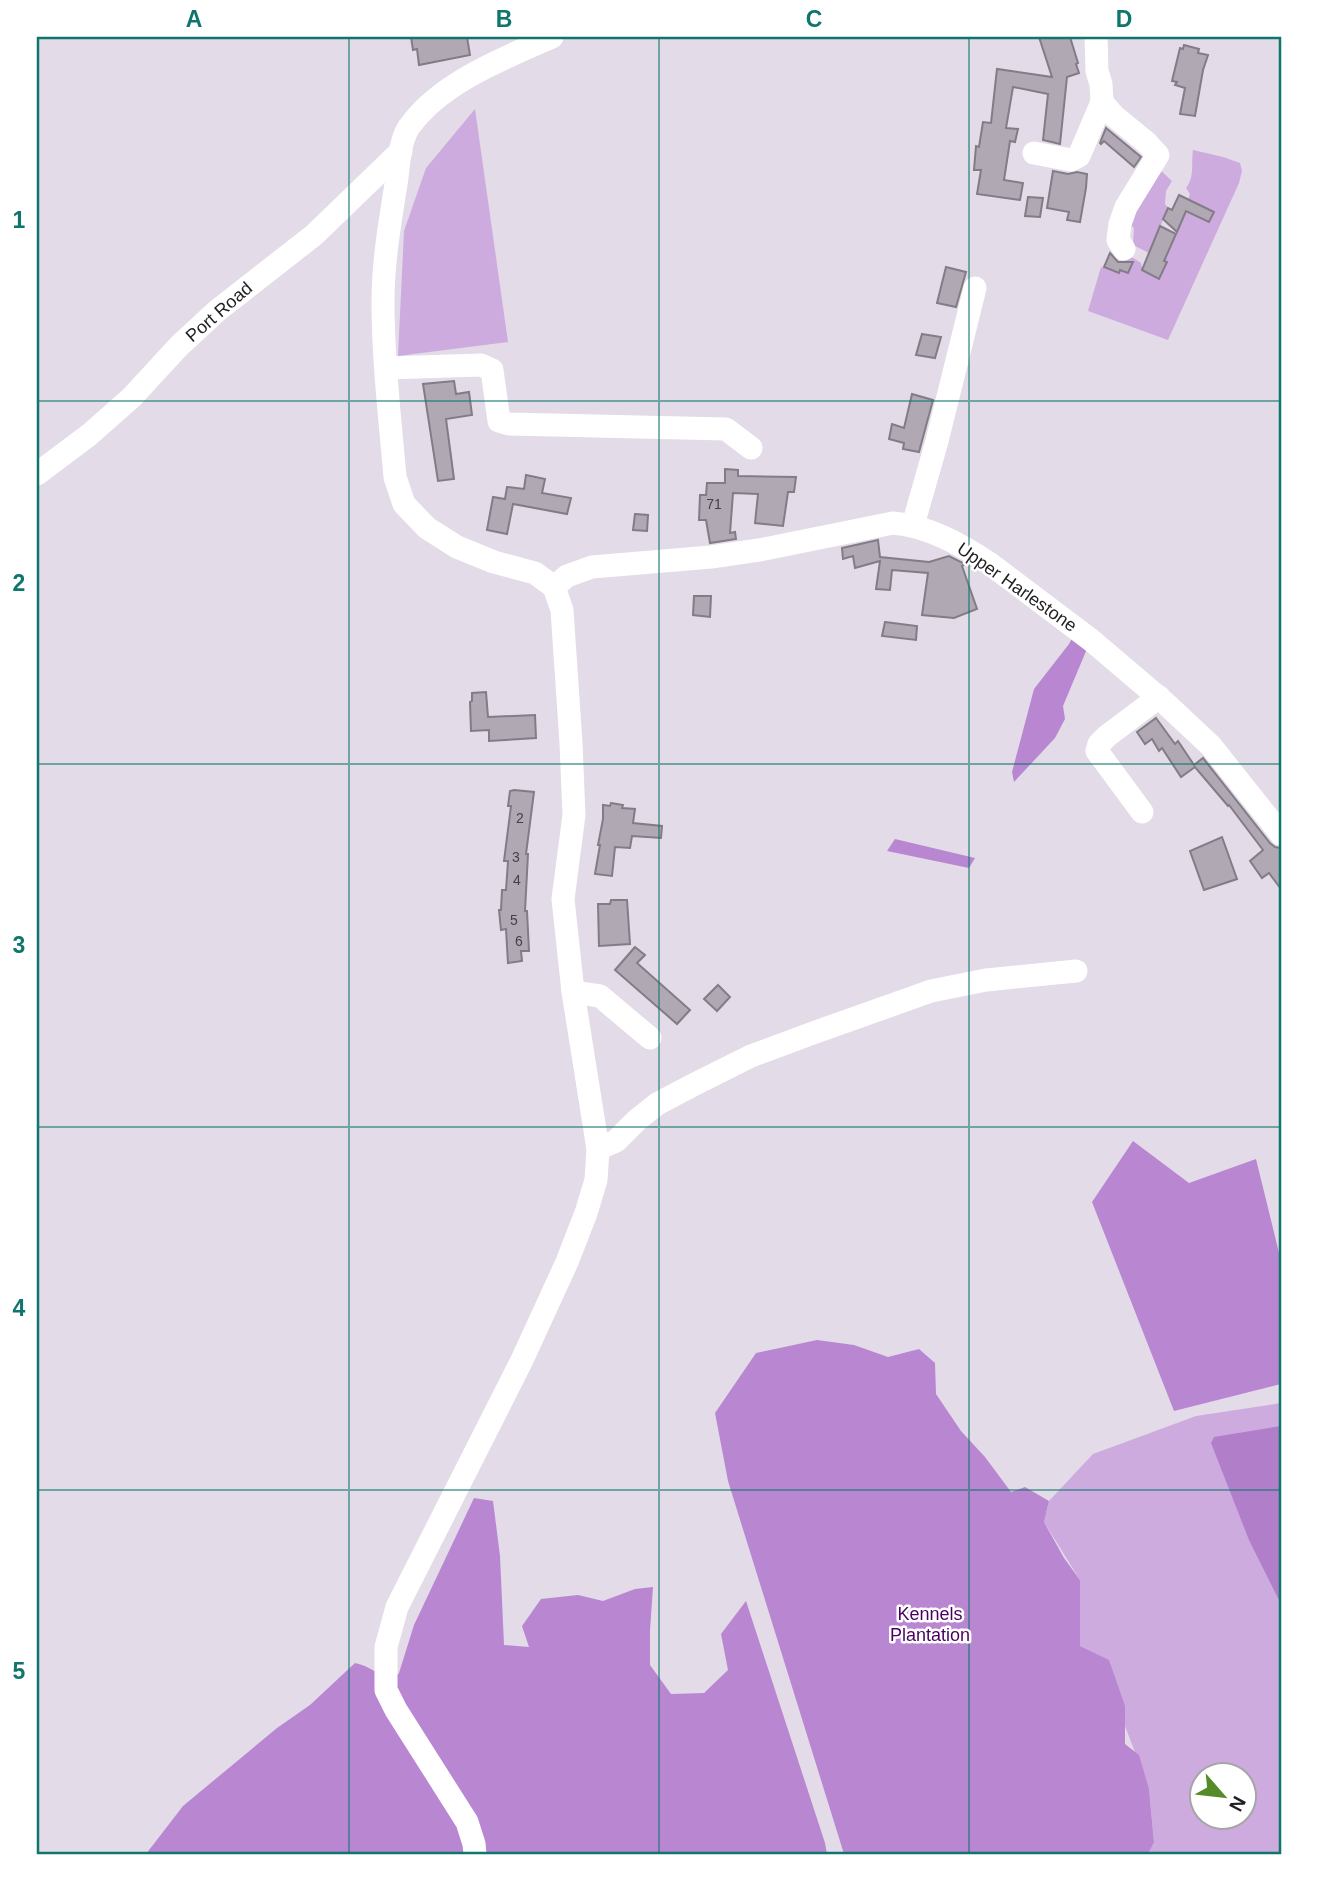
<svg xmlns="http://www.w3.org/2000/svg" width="1318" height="1891" font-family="Arial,sans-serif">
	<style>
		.green { fill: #cdabdf; fill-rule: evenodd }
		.forest { fill: #b986d2 }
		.water { fill: #b17eca }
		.building { fill: #b0a9b4; stroke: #837c87; stroke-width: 2 }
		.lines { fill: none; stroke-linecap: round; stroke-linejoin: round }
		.minor { stroke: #fff; stroke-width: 23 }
		.grid { fill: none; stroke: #0f766e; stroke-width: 2; stroke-opacity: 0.55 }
		.labels { text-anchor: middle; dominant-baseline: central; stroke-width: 5; stroke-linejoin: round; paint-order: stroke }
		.number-label { font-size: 14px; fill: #454147 }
		.street-label { font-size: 18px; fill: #211e23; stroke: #fff }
		.park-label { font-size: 18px; fill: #490062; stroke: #fff }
		.neatline { fill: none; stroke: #0f766e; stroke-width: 2.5 }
		.grid-label { font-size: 23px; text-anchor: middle; font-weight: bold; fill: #0f766e }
	</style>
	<rect width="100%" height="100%" fill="#e3dbe7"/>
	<!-- green -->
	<g class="green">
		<path d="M475 109 508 342 398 356 404 231 426 168Z"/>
		<path d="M1193 150 1223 157 1240 163 1242 171 1239 183 1168 340 1088 311 1101 267 1119 273 1120 270 1132 264 1124 261 1130 256 1141 263 1143 271 1159 279 1166 262 1164 261 1178 229 1183 210 1192 214 1197 204 1188 199 1190 194 1186 188C1195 177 1191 163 1193 150Z"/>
		<path d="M1159 169 1172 181 1166 191 1165 204 1168 208 1149 253 1133 245 1134 228 1127 221Z"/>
		<path d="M1281 1403V1854H1148L1154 1841 1149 1789 1125 1726 1109 1661 1080 1646V1580L1044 1522 1049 1501 1093 1454 1196 1416ZM1202 1776H1244V1818H1202Z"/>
	</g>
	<!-- forest -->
	<g class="forest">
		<path d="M1074 635 1089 644 1063 706 1065 719 1055 738 1014 782 1012 772 1034 689 1069 644Z"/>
		<path d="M895 839 975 858 969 868 887 851Z"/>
		<path d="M1133 1141 1189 1183 1256 1159 1281 1261V1384L1174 1411 1092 1202Z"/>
		<path d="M817 1340 854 1345 888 1357 919 1349 935 1363 936 1394 961 1431 985 1457 1011 1492 1025 1487 1049 1501 1044 1522 1064 1558 1080 1580V1646L1109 1660 1125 1706V1744L1139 1755 1149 1789 1154 1842 1148 1854H844L728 1481 715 1413 756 1353Z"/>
		<path d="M474 1498 493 1501 500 1556 504 1645 529 1647 522 1626 541 1599 578 1595 603 1601 635 1589 653 1587 650 1630V1665L671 1694 704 1693 728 1670 721 1634 746 1601 825 1843 827 1854H146L183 1806 277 1728 310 1705 355 1663C371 1666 377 1675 393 1680L399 1673 414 1625Z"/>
	</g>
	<!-- water -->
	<path class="water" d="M1281 1426V1604L1249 1540 1211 1443 1214 1437Z"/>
	<!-- building -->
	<g class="building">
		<path d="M411 37H467L470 55 419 65 417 49 413 50Z"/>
		<path d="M1039 37H1070L1078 63 1076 64 1079 73 1067 77 1060 144 1043 140 1048 94 1013 87 1006 128 1018 129 1015 142 1010 141 1004 180 1023 183 1020 200 977 194 981 170H974L976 146 979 147 983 122 991 123 997 69 1052 77Z"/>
		<path d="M1184 45 1199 49 1198 53 1208 55 1203 70 1195 116 1180 114 1185 88 1175 85 1177 82 1172 81 1180 48 1183 49Z"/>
		<path d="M1106 128 1141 157 1134 167 1104 141 1101 144 1100 143Z"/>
		<path d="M1053 171 1068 174 1077 172 1087 174 1086 188 1080 222 1067 220 1069 212 1047 208Z"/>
		<path d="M1179 195 1214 212 1209 222 1186 211 1177 232 1163 219 1168 208 1172 210Z"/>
		<path d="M1028 197 1043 198 1040 217 1025 216Z"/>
		<path d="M1160 226 1176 234 1164 261 1167 262 1159 279 1142 270Z"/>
		<path d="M1110 253 1118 262H1133L1128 273 1120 270 1119 273 1104 267Z"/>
		<path d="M946 267 966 272 956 307 937 303Z"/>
		<path d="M922 334 941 337 935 358 916 355Z"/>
		<path d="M454 381 456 394 469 392 472 415 446 419 454 479 438 481 423 384Z"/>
		<path d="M912 394 933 400 919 452 903 449 904 443 889 439 892 424 904 428Z"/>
		<path d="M725 469 738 470V476L796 477 794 492H788L783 526 755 523 758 494 733 493 730 533 735 532 736 539 710 543 706 520H699L700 495H706L707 483H725Z"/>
		<path d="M526 475 545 479 542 493 571 498 567 514 513 504 507 534 487 530 493 497 505 499 507 487 524 489Z"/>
		<path d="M635 514 648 515 647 531 633 530Z"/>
		<path d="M878 540 880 557 929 562 949 556 965 564 962 566 977 609 954 618 922 615 928 573 892 570 890 590 876 589 880 561 855 568 853 556 843 559 842 548Z"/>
		<path d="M694 596H711L710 617 693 615Z"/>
		<path d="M885 622 917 626 916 640 882 636Z"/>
		<path d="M486 692 488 717 535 715 536 738 489 741V730L471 731 470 702 472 701V693Z"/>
		<path d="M1156 718 1175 744 1178 741 1194 765 1203 758 1270 843 1275 847 1281 848V889L1269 873 1262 878 1250 861 1263 850 1229 805 1228 806 1195 767 1181 777 1162 748 1159 751 1152 739 1145 744 1137 732Z"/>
		<path d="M514 790 534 792 526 854H528L525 911H527L529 951H521L522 961 508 963 506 929 501 930 499 910H501L502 890H506L508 861H504L511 806H508L510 791Z"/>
		<path d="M611 803 623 805 622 808 635 809 633 823 662 826 661 838 632 836 630 848 615 847 612 876 595 874 600 845H598L603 819V805L610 806Z"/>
		<path d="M1222 837 1237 879 1204 890 1190 851Z"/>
		<path d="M611 900H627L630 944 599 946 598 904H610Z"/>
		<path d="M635 947 645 955 637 963 690 1010 677 1024 615 970Z"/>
		<path d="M718 985 730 997 717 1011 704 999Z"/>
	</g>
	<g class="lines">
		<!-- minor -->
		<g class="minor">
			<path d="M1096 37 1097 71 1101 84 1102 102 1114 116 1147 143 1158 155 1126 207 1120 224 1118 240 1124 249"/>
			<path d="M1034 153 1071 160 1079 156 1102 102"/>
			<path d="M387 368 481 365 492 370 499 421 509 424 726 429 751 448"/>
			<path d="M37 474 89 435 132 397 179 346 218 310 314 235 401 151"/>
			<path d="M913 525 937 441 975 288"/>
			<path d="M554 587 567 576 592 567 711 557 759 550 893 523C928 526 960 544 989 563L1091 640 1164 702 1211 746 1281 834"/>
			<path d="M1142 812 1097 751 1099 744 1107 736 1159 697"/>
			<path d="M573 992 600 996 650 1038"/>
			<path d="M598 1149 616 1141 637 1120 657 1104 695 1084 751 1056 813 1033 931 991 986 980 1076 971"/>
			<path d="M475 1854 474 1844 467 1822 396 1710 386 1690V1647L397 1607 522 1360 567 1262 586 1213 596 1180 598 1149 573 992 563 899 574 815 571 743 562 610 554 587 535 573 494 562 457 547 427 528 404 504 395 477C390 419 383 360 383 301 383 262 390 222 396 184 399 166 399 142 409 127 440 83 504 58 552 37"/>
		</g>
	</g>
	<!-- grid -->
	<path class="grid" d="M349 37V1854M659 37V1854M969 37V1854M37 401H1281M37 764H1281M37 1127H1281M37 1490H1281"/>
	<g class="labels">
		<!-- number labels -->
		<g class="number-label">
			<text x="714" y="504">71</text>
			<text x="520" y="818">2</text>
			<text x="516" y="857">3</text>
			<text x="517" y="880">4</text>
			<text x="514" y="920">5</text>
			<text x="519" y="941">6</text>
		</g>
		<!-- street labels -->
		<g class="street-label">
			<text transform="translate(219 312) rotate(-41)">Port Road</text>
			<text transform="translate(1017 587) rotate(35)">Upper Harlestone</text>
		</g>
		<!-- park labels -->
		<g class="park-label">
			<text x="930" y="1614">Kennels<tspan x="930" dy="21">Plantation</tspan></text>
		</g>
	</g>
	<!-- border -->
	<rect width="1318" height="1891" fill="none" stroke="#ffffff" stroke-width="77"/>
	<!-- north arrow -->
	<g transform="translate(1223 1796) rotate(118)"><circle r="33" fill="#ffffff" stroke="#a6a5a7" stroke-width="2"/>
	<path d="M0-5L12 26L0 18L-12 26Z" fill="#558c27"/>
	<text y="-10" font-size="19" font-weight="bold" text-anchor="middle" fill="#211e23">N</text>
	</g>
	<rect x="38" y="38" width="1242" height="1815" class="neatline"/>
	<g class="grid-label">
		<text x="194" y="27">A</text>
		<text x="504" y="27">B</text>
		<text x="814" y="27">C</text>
		<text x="1124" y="27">D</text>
		<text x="19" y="228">1</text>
		<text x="19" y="591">2</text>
		<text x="19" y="953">3</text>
		<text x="19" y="1316">4</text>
		<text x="19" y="1679">5</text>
	</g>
</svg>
